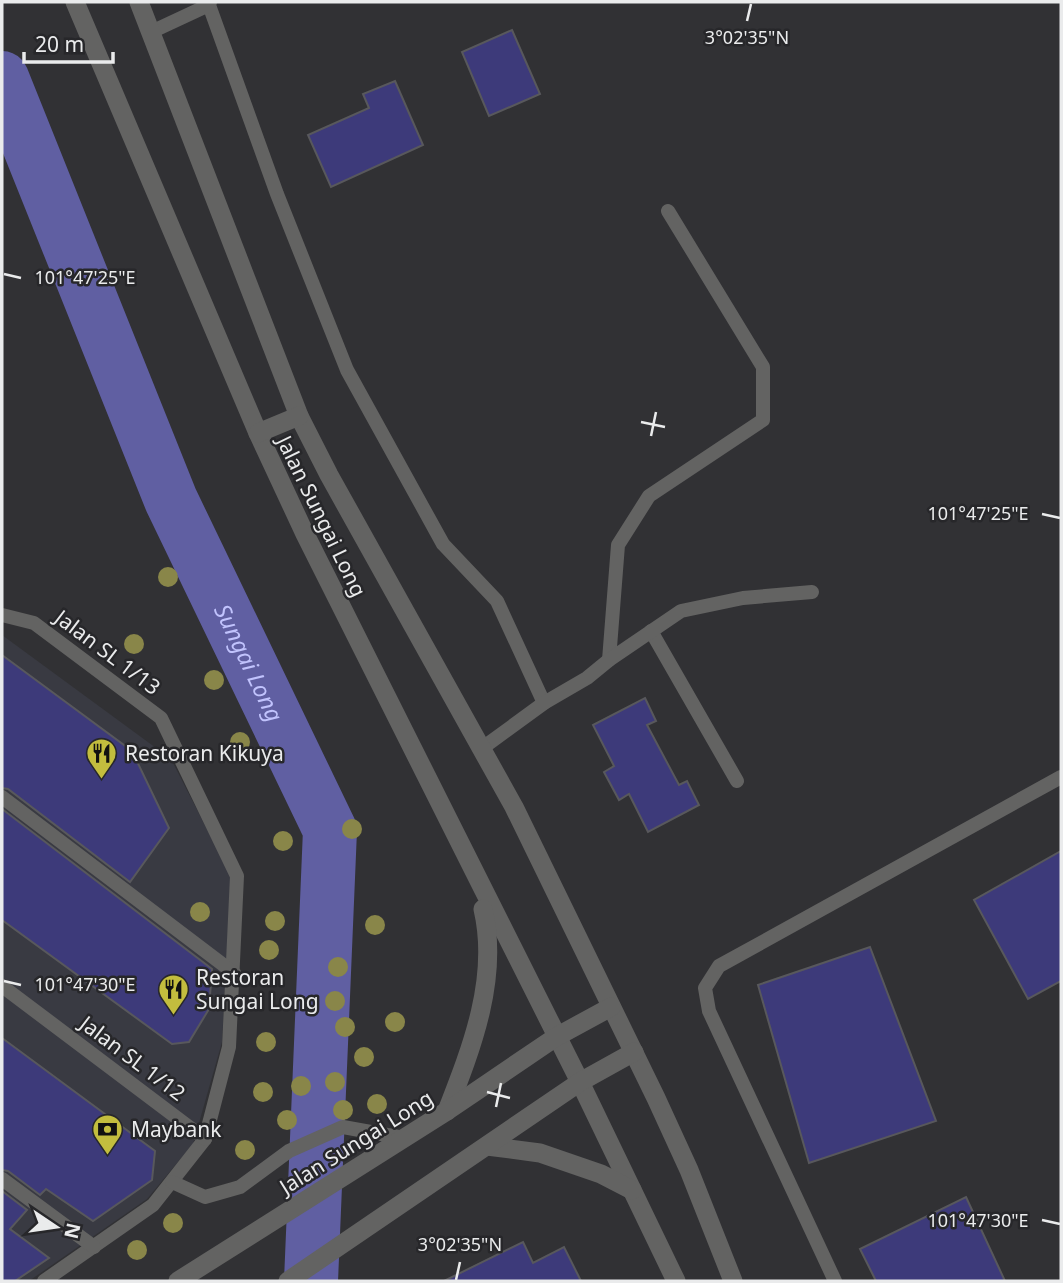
<svg xmlns="http://www.w3.org/2000/svg" width="1063" height="1283" font-family="'Noto Sans',sans-serif">
	<style>
		.built { fill: #393a42 }
		.lines { fill: none; stroke-linecap: round; stroke-linejoin: round }
		.river { stroke: #605fa2; stroke-width: 54 }
		.building { fill: #3d3a7a; stroke: #58585c; stroke-width: 2 }
		.service { stroke: #636362; stroke-width: 14 }
		.tertiary { stroke: #636362; stroke-width: 19 }
		.tree { fill: #898649 }
		.ticks { fill: none; stroke: #eaebec; stroke-width: 2.5 }
		.labels { text-anchor: middle; dominant-baseline: central; stroke-width: 5; stroke-linejoin: round; paint-order: stroke }
		.street-label { font-size: 21px; fill: #eaebec; stroke: #27272a }
		.poi-label { font-size: 21px; fill: #eaebec; stroke: #27272a; text-anchor: start }
		.water-label { font-size: 23px; font-style: italic; fill: #c1c3fd; stroke: #27272a }
		.ticks-label { font-size: 18px; text-anchor: middle; fill: #eaebec; stroke: #27272a; stroke-width: 5; stroke-linejoin: round; paint-order: stroke }
	</style>
	<rect width="100%" height="100%" fill="#313134"/>
	<!-- built -->
	<path class="built" d="M2 635 171 759 231 876 222 1042 193 1144 147 1199 29 1281H2Z"/>
	<g class="lines">
		<!-- river -->
		<path class="river" id="s1" d="M2 78 171 500 330 830 311 1281"/>
	</g>
	<!-- building -->
	<g class="building">
		<path d="M512 30 540 94 489 116 462 52Z"/>
		<path d="M395 81 423 145 331 187 308 135 369 108 363 94Z"/>
		<path d="M2 655 132 751 169 828 130 882 8 789 2 788Z"/>
		<path d="M645 698 656 721 647 725 679 785 687 781 699 805 648 832 629 794 619 800 604 772 614 766 593 725Z"/>
		<path d="M2 809 212 969 209 1009 189 1042 172 1044 2 920Z"/>
		<path d="M1061 851V981L1028 999 974 900Z"/>
		<path d="M870 947 936 1121 809 1163 758 985Z"/>
		<path d="M2 1038 155 1151 152 1180 93 1221 46 1189 40 1195 8 1171 2 1170Z"/>
		<path d="M2 1191 27 1210 10 1229 49 1258 15 1281H2Z"/>
		<path d="M966 1197 1005 1281H876L860 1249Z"/>
		<path d="M523 1242 533 1263 564 1247 581 1281H444Z"/>
	</g>
	<g class="lines">
		<!-- service -->
		<g class="service">
			<path d="M210 2 209 5 277 194 347 370 443 544 497 601 544 703"/>
			<path d="M151 32 209 5 208 2"/>
			<path d="M2 615 34 623 161 718 237 876 229 1047 205 1139 153 1205 44 1281"/>
			<path d="M651 631 737 781"/>
			<path d="M609 660 618 545 649 496 763 420V367L668 211"/>
			<path d="M481 749 544 703 587 678 609 660 681 611 743 598 812 592"/>
			<path d="M2 797 234 973"/>
			<path d="M2 986 205 1139"/>
			<path d="M2 1179 94 1247"/>
			<path d="M172 1182 205 1197 240 1187 289 1151 343 1127 404 1138"/>
			<path d="M835 1281 709 1011 705 988 719 966 1061 777"/>
		</g>
		<!-- tertiary -->
		<g class="tertiary">
			<path d="M75 2 258 433 305 534 580 1082 676 1281"/>
			<path d="M139 2 299 416 329 475 514 807 656 1098 689 1170 733 1281"/>
			<path d="M258 433 299 416"/>
			<path d="M447 1111C472 1047 499 978 483 909"/>
			<path d="M487 1146 540 1153 601 1174 632 1190"/>
			<path d="M178 1281 447 1111 556 1037 611 1007"/>
			<path d="M288 1281 580 1082 634 1052"/>
		</g>
	</g>
	<!-- trees -->
	<g class="tree">
		<circle cx="168" cy="577" r="10"/>
		<circle cx="134" cy="644" r="10"/>
		<circle cx="214" cy="680" r="10"/>
		<circle cx="240" cy="742" r="10"/>
		<circle cx="352" cy="829" r="10"/>
		<circle cx="283" cy="841" r="10"/>
		<circle cx="200" cy="912" r="10"/>
		<circle cx="275" cy="921" r="10"/>
		<circle cx="375" cy="925" r="10"/>
		<circle cx="269" cy="950" r="10"/>
		<circle cx="338" cy="967" r="10"/>
		<circle cx="335" cy="1001" r="10"/>
		<circle cx="395" cy="1022" r="10"/>
		<circle cx="345" cy="1027" r="10"/>
		<circle cx="266" cy="1042" r="10"/>
		<circle cx="364" cy="1057" r="10"/>
		<circle cx="335" cy="1082" r="10"/>
		<circle cx="301" cy="1086" r="10"/>
		<circle cx="263" cy="1092" r="10"/>
		<circle cx="377" cy="1104" r="10"/>
		<circle cx="343" cy="1110" r="10"/>
		<circle cx="287" cy="1120" r="10"/>
		<circle cx="245" cy="1150" r="10"/>
		<circle cx="173" cy="1223" r="10"/>
		<circle cx="137" cy="1250" r="10"/>
	</g>
	<!-- ticks -->
	<path class="ticks" d="M747 21 751 4M4 274 21 278M641 422 665 427M651 436 656 412M1042 514 1060 518M4 981 21 985M487 1092 510 1098M496 1107 501 1083M1042 1220 1060 1224M456 1280 460 1262"/>
	<!-- icons -->
	<defs>
		<symbol id="restaurant-pin" viewBox="-11 -11 22 30"><path d="M0 17L-7.5 6A9.5 9.5 0 1 1 7.5 6Z" fill="#c3bd3e" stroke="#27272a"/><path d="M-5-6h1v4h1v-4h1v4h1v-4h1v5L-1.5 .5V6h-2V.5L-5-1ZM5-6V6H3V1.5H1.5Q1.5-4 5-6Z" fill="#111"/></symbol>
		<symbol id="bank-pin" viewBox="-11 -11 22 30"><path d="M0 17L-7.5 6A9.5 9.5 0 1 1 7.5 6Z" fill="#c3bd3e" stroke="#27272a"/><path d="M-6-4H6V4H-6ZM0-2.3a2.3 2.3 0 1 0 0 4.6a2.3 2.3 0 1 0 0-4.6Z" fill="#111"/></symbol>
	</defs>
	<g fill-rule="evenodd">
		<use href="#restaurant-pin" x="84" y="736" width="35" height="47"/>
		<use href="#restaurant-pin" x="156" y="972" width="35" height="47"/>
		<use href="#bank-pin" x="90" y="1112" width="35" height="47"/>
	</g>
	<g class="labels">
		<!-- street labels -->
		<g class="street-label">
			<text transform="translate(322 516) rotate(64)">Jalan Sungai Long</text>
			<text transform="translate(108 652) rotate(37)">Jalan SL 1/13</text>
			<text transform="translate(133 1058) rotate(37)">Jalan SL 1/12</text>
			<text transform="translate(356 1142) rotate(-32)">Jalan Sungai Long</text>
		</g>
		<!-- poi labels -->
		<g class="poi-label">
			<text x="125" y="753">Restoran Kikuya</text>
			<text x="196" y="977">Restoran<tspan x="196" dy="24">Sungai Long</tspan></text>
			<text x="131" y="1129">Maybank</text>
		</g>
		<!-- water labels -->
		<g class="water-label">
			<text stroke="none"><textPath href="#s1" startOffset="635">Sungai Long</textPath></text>
		</g>
	</g>
	<g class="ticks-label">
		<text x="747" y="44">3°02'35"N</text>
		<text x="85" y="284">101°47'25"E</text>
		<text x="978" y="520">101°47'25"E</text>
		<text x="85" y="991">101°47'30"E</text>
		<text x="978" y="1227">101°47'30"E</text>
		<text x="460" y="1251">3°02'35"N</text>
	</g>
	<!-- border -->
	<rect width="1063" height="1283" fill="none" stroke="#eaebec" stroke-width="7"/>
	<!-- north arrow -->
	<g transform="translate(56 1227) rotate(103)" stroke="#27272a" stroke-width="5" paint-order="stroke">
	<path d="M0-5L12 26L0 18L-12 26Z" fill="#eaebec"/>
	<text y="-10" font-size="19" font-weight="bold" text-anchor="middle" fill="#eaebec">N</text>
	</g>
	<!-- scale -->
	<path d="M24 52v10h89v-10" fill="none" stroke="#eaebec" stroke-width="3.5"/>
	<text x="35" y="52" font-size="21" fill="#eaebec" stroke="#27272a" stroke-width="5" paint-order="stroke">20 m</text>
</svg>
